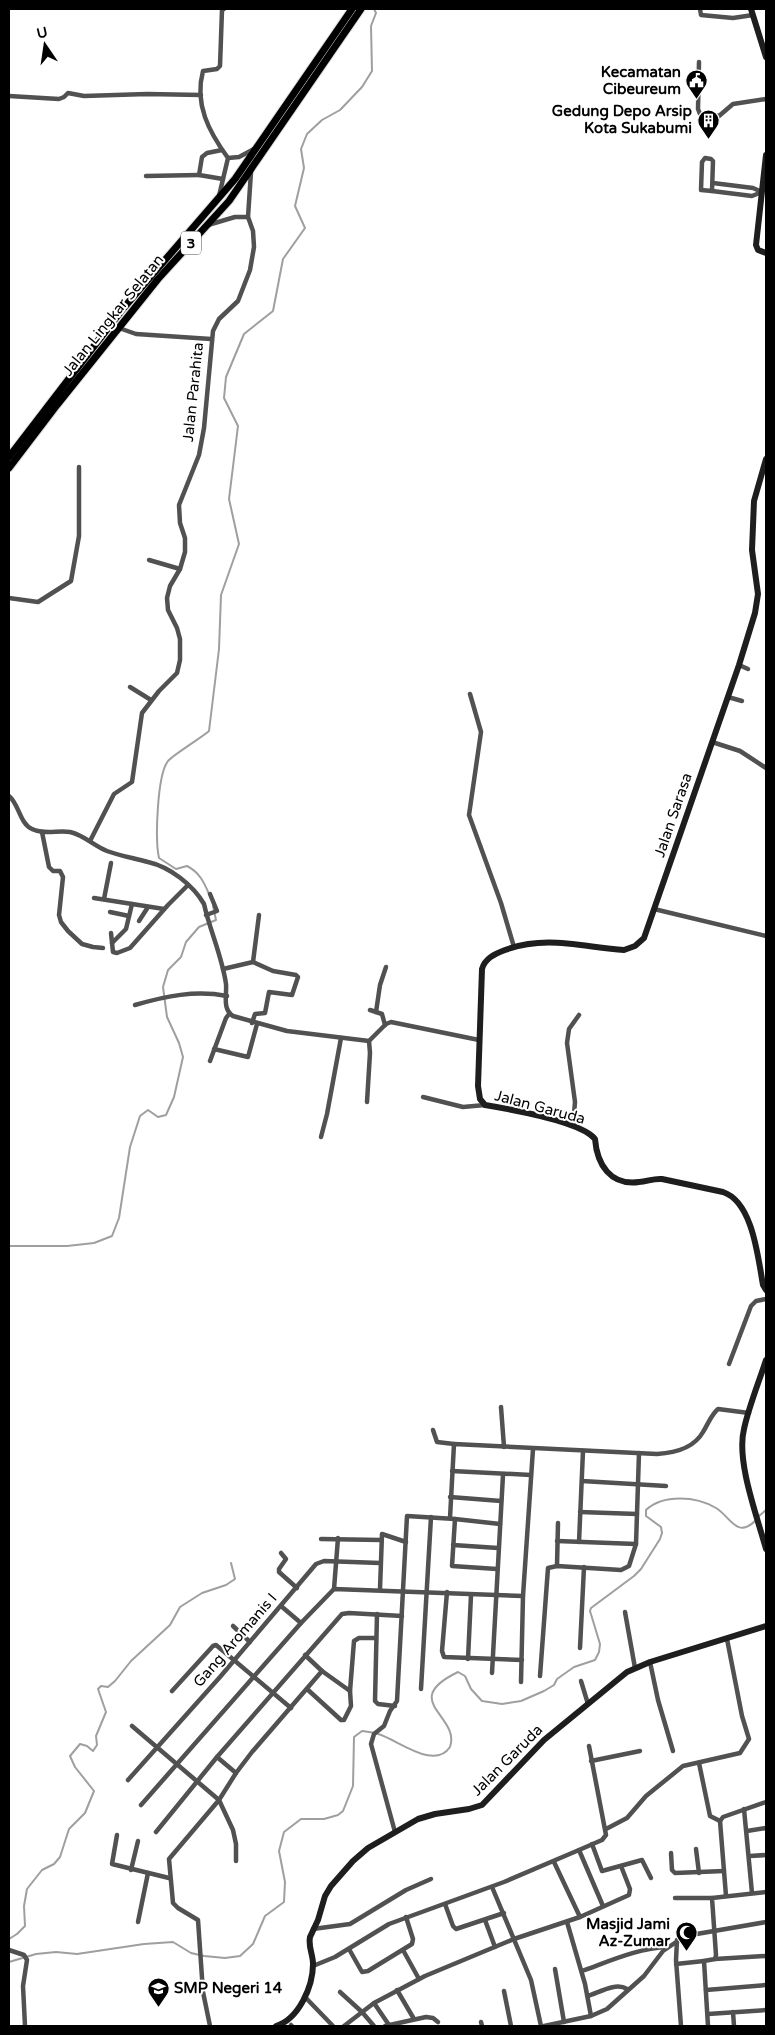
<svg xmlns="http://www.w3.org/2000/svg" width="775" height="2035" font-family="'Varela Round',sans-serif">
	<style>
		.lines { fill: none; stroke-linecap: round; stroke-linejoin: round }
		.stream { stroke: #9f9f9f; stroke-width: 2 }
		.primary-casing { stroke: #dbdbdb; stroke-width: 9 }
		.street { stroke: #515151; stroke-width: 4.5 }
		.secondary { stroke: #1e1e1e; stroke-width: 6 }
		.primary { stroke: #000; stroke-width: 7 }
		.labels { text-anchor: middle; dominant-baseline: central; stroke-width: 4; stroke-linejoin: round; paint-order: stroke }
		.shield { fill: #fff; stroke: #4c4c4c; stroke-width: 1 }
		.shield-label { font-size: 14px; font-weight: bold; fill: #000 }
		.poi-label { font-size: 15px; font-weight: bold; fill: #000; stroke: #fff; text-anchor: end }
		.street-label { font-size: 15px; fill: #000; stroke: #fff }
	</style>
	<rect width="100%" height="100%" fill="#fff"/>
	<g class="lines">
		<!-- stream -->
		<g class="stream">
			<path d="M209 894C204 882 199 872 187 866L176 869 159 858C155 840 157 775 168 761 173 755 201 738 209 731L219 649 221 595 239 544 229 499 238 426 224 398 226 377 244 334 273 311 283 259 305 228 295 206 304 168 301 149 307 134 322 120 340 110 362 87 372 71 371 26 376 13 374 9"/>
			<path d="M9 1246H67L94 1243 112 1236 119 1218 130 1147 140 1116 148 1110 158 1117 166 1115 174 1097 183 1057 179 1043 167 1017 163 987 168 970 181 957 186 942 199 927 216 920 213 906"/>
			<path d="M759 1516 766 1510"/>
			<path d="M9 1939 17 1934 25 1926 24 1906 27 1889 42 1870 54 1864 60 1857 69 1829 85 1813 94 1791 75 1767 70 1756 80 1744 87 1746 93 1751 97 1745 96 1736 106 1712 98 1689 101 1686 108 1687 115 1681 131 1661 170 1625 180 1607 202 1593 226 1585 235 1579 231 1563"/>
			<path d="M9 1962 36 1954 56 1952 77 1954 144 1944 173 1942 191 1953 204 1956 225 1958 240 1956 253 1944 265 1916 284 1902 285 1882 279 1851 284 1832 301 1819H324L338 1815 343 1811 353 1786 354 1737 362 1731C368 1732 373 1732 378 1734 397 1739 434 1771 450 1747 461 1716 398 1701 458 1672L465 1676 471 1689 482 1701 502 1704 521 1701 544 1691 554 1685 557 1679 574 1667 595 1660 599 1652 600 1644 590 1611 591 1608 634 1576 641 1569 660 1539 662 1533 661 1527 646 1516V1510C663 1494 696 1496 716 1508 730 1516 737 1540 756 1520"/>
		</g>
		<defs>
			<g id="primary">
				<path d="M9 457 121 311 235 179 352 9"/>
				<path d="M9 468 57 405 158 279 229 201 361 9"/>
			</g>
		</defs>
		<!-- primary casing -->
		<use href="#primary" class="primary-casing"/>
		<!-- street -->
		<g class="street">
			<path d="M700 9 701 15 733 18 753 15"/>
			<path d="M699 62 698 109 700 114 719 116 733 104 766 99"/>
			<path d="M9 96 59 99 64 97 68 93 84 96 147 94 201 95"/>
			<path d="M222 150 207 153 202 157 199 175 223 179"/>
			<path d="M228 158 239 157 254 149"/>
			<path d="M705 158 711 159 713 161 712 191 701 190 702 162Z"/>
			<path d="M146 176 199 175"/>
			<path d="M713 183 753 188 762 192"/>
			<path d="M712 191 752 196 762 192"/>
			<path d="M219 196 228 158C209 132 194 104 203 71L217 69 220 66 222 10 224 9"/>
			<path d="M208 225 235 217H248"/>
			<path d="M119 328 136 334 211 339"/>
			<path d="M149 560 180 569"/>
			<path d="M9 598 38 602 71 581 79 536V467"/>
			<path d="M739 665 748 669"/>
			<path d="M130 687 151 700"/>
			<path d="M470 694 481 732 469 815 501 903 514 947"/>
			<path d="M728 697 742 701"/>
			<path d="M712 742 740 751 766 768"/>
			<path d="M9 796C19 804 20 824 32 829 44 835 58 830 70 832 84 835 94 846 107 851 120 856 134 858 148 862 170 867 193 885 204 904 210 931 222 956 226 984 227 995 222 1009 233 1016L287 1031 369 1041 386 1024 391 1022 479 1040"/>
			<path d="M42 832 49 867 53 871H60L63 877 59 915 61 922 68 931 82 944 93 947 103 948"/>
			<path d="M90 841 114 794 132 782 142 713 159 691 177 673 180 660V639L177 628 168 610 167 598 170 586 180 569 185 552V538L180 523 179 505 199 455 204 428 213 331 219 319 238 301 250 270 254 247 253 231 248 217 251 172"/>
			<path d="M94 898 164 909"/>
			<path d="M104 899 111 863"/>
			<path d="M654 909 766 936"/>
			<path d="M110 912 129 916"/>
			<path d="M206 915 217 911 210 894"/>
			<path d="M139 921 148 907"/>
			<path d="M111 933 113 952 117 953 130 948 168 905 188 885"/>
			<path d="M112 943 126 929 132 904"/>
			<path d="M223 969 253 962 259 915"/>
			<path d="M135 1005C166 996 195 990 227 996"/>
			<path d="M370 1010 382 1014 385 1025"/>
			<path d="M376 1012 380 985 386 967"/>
			<path d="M252 1023 255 1014 265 1013 269 992 292 995 298 977 296 975 273 971 253 962"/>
			<path d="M214 1049 248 1057 257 1024"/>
			<path d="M210 1061 226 1018 229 1014"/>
			<path d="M423 1097 463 1107 485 1105"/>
			<path d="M367 1102 370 1053 369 1041"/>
			<path d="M573 1126 575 1102 567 1043 569 1029 579 1015"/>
			<path d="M321 1137 327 1114 341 1038"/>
			<path d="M729 1364 751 1306 756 1301 766 1299"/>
			<path d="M501 1407 504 1447"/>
			<path d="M433 1430 437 1442 454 1444"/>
			<path d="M452 1471 531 1475"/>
			<path d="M582 1481 666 1486"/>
			<path d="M450 1497 501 1501"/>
			<path d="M580 1512 637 1514"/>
			<path d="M450 1518 454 1444 657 1454C674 1453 694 1448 703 1432 708 1424 711 1415 718 1409L749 1413"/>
			<path d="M455 1519 452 1566 497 1569"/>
			<path d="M321 1539 381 1540"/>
			<path d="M557 1541 636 1544"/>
			<path d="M579 1542 583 1451"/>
			<path d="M453 1545 498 1548"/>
			<path d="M281 1553 286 1559 279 1569V1572L297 1588"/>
			<path d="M557 1566 558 1523"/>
			<path d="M334 1589 338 1538"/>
			<path d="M380 1589 382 1534 406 1542"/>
			<path d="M447 1592 442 1651 444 1657 522 1660"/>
			<path d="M281 1606 301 1623"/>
			<path d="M625 1612 635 1668"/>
			<path d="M377 1614 375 1701 378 1704 395 1706"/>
			<path d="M233 1626 250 1642"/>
			<path d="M580 1648 584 1567"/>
			<path d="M305 1655 322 1671 350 1691"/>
			<path d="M468 1659 471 1595"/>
			<path d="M650 1662 658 1700 673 1751"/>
			<path d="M492 1673 503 1475"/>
			<path d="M540 1676 548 1568 557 1566 621 1570 629 1566 636 1544 639 1453"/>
			<path d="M581 1681 588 1704"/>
			<path d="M521 1682 523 1596"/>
			<path d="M307 1689 341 1720H344L351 1706 350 1691 354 1641 359 1638H376"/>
			<path d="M421 1689 431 1517"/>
			<path d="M172 1691 213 1646 216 1645 291 1708"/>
			<path d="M132 1726 219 1800 233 1830 236 1844V1861"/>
			<path d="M217 1757 236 1773"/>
			<path d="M591 1761 640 1751"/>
			<path d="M699 1763 710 1816 720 1821"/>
			<path d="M128 1780 220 1677 316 1564 324 1561 380 1563"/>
			<path d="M141 1805 301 1623 334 1589 523 1596 533 1449"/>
			<path d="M744 1809 752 1893"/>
			<path d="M720 1821 726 1896"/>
			<path d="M720 1821 723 1817 766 1802"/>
			<path d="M606 1829 627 1818 646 1796 683 1766 740 1753 749 1739 742 1716 727 1639"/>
			<path d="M747 1831 766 1828"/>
			<path d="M156 1832 217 1757 342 1614 349 1613 402 1616"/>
			<path d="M395 1832 371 1744 374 1734 384 1726 390 1711 397 1701 407 1516 455 1519 500 1524"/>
			<path d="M117 1835 112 1864 169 1878"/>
			<path d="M592 1844 602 1871 642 1860 651 1878"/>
			<path d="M696 1849 699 1873"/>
			<path d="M579 1850 602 1840 606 1835 589 1746"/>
			<path d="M671 1853 672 1870 675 1873 724 1871"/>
			<path d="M750 1856 766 1855"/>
			<path d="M554 1862 580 1917"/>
			<path d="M131 1870 138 1841"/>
			<path d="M492 1887 531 1980 541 2026"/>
			<path d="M675 1898H712"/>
			<path d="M445 1904 453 1926 456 1929 504 1913"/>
			<path d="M485 1920 495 1947"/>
			<path d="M138 1922 148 1873"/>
			<path d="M567 1922 585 1984 591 2016"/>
			<path d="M313 1929 350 1924 406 1890 431 1879"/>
			<path d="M677 1940 676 1960 681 2026"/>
			<path d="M349 1949 362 1972 368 1971 412 1944 413 1939 406 1917"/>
			<path d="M9 1950 24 1955 27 1960 23 1986 25 2026"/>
			<path d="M403 1950 419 1979"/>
			<path d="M715 1959 766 1956"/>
			<path d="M676 1964 704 1961"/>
			<path d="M313 1966 335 1957 389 1924 504 1882 579 1850 603 1906"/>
			<path d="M555 1969 564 2022"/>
			<path d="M582 1971C610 1961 638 1948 668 1947"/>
			<path d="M397 1990 414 2019"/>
			<path d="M706 1990 766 1985"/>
			<path d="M504 1991 511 2026"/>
			<path d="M340 1992 362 2012 374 2026"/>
			<path d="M588 1996C600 1992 616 1982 627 1989"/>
			<path d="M305 1997 333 2026"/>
			<path d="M374 2003 389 2025"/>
			<path d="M733 2012 734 2026"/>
			<path d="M708 2014 766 2010"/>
			<path d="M481 2022 482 2026"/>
			<path d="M291 2025 292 2026"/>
			<path d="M210 2026 203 1992 198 1920 178 1908 173 1903 169 1859 219 1800 236 1773 252 1752 322 1671"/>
			<path d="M344 2026 374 2003 425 1976 514 1939 580 1917 629 1895 630 1889 621 1866"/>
			<path d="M385 2026 426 2017 433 2018 438 2022"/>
			<path d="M544 2026 591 2016 607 2009 644 1976 663 1951 685 1936 766 1922"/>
			<path d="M708 2026 704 1961 715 1959 716 1955 712 1898 766 1892"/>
		</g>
		<!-- secondary -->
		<g class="secondary">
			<path d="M751 9 766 57"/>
			<path d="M766 155 756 245 758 250 766 253"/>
			<path d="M766 459 754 501 752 550 758 594 755 613 739 665 644 938 635 946 624 950C582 947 546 935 505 950 495 954 485 958 482 969L478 1086 480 1099 485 1105C509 1109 581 1121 595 1139 597 1164 610 1186 639 1182 647 1182 653 1178 662 1179L723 1192C753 1202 758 1258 763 1285L766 1290"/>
			<path d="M766 1360C759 1382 749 1406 744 1429 736 1461 757 1516 766 1549"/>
			<path d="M276 2026C299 2019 313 1986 313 1964 313 1954 308 1947 310 1937L318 1920 325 1896 331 1886 353 1861 368 1848 418 1819 435 1814 469 1809 482 1805 544 1740 627 1672 650 1662 766 1626"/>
		</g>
		<!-- primary -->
		<use href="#primary" class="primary"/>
	</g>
	<!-- icons -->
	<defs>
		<symbol id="civic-pin" viewBox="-11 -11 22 30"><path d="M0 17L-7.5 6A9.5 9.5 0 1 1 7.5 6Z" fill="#000" stroke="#fff"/><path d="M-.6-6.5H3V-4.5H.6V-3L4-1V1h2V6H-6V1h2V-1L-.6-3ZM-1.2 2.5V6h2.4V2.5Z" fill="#fff"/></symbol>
		<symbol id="building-pin" viewBox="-11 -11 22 30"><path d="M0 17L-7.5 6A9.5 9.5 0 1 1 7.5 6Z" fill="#000" stroke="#fff"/><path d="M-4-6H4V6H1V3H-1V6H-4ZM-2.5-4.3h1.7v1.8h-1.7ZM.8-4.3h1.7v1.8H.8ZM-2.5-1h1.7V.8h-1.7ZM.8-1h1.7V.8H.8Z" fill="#fff"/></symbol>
		<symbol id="mosque-pin" viewBox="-11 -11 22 30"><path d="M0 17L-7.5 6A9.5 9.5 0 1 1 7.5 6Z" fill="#000" stroke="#fff"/><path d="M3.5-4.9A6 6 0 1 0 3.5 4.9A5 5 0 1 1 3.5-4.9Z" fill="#fff"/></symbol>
		<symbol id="school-pin" viewBox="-11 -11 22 30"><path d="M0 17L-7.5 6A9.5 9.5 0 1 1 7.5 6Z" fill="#000" stroke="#fff"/><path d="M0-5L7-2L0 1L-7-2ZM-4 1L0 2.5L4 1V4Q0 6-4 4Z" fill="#fff"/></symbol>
	</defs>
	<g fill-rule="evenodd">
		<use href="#civic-pin" x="684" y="68" width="25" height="34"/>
		<use href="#building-pin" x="696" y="108" width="25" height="34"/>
		<use href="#mosque-pin" x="674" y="1920" width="25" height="34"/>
		<use href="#school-pin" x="146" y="1976" width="25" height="34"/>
	</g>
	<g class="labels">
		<!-- shield labels -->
		<rect class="shield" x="181" y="231.5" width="20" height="23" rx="4"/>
		<g class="shield-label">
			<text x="191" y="243">3</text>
		</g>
		<!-- poi labels -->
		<g class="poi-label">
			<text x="681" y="72">Kecamatan<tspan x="681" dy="17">Cibeureum</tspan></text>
			<text x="692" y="111">Gedung Depo Arsip<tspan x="692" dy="17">Kota Sukabumi</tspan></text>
			<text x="670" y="1924">Masjid Jami<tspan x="670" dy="17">Az-Zumar</tspan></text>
			<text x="174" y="1988" text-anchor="start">SMP Negeri 14</text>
		</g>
		<!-- street labels -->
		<g class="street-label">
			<text transform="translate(113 315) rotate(-51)">Jalan Lingkar Selatan</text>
			<text transform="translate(193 392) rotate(-84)">Jalan Parahita</text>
			<text transform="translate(673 815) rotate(-71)">Jalan Sarasa</text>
			<text transform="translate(540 1107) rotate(15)">Jalan Garuda</text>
			<text transform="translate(235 1640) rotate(-49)">Gang Aromanis I</text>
			<text transform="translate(507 1760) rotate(-45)">Jalan Garuda</text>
		</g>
	</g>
	<!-- border -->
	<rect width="775" height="2035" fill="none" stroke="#000000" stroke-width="20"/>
	<!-- north arrow -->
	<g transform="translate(45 45) rotate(347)" stroke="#ffffff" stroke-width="4" paint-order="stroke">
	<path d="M0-4L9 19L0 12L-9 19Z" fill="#000000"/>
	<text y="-8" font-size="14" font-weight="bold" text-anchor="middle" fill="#000000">U</text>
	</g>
</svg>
